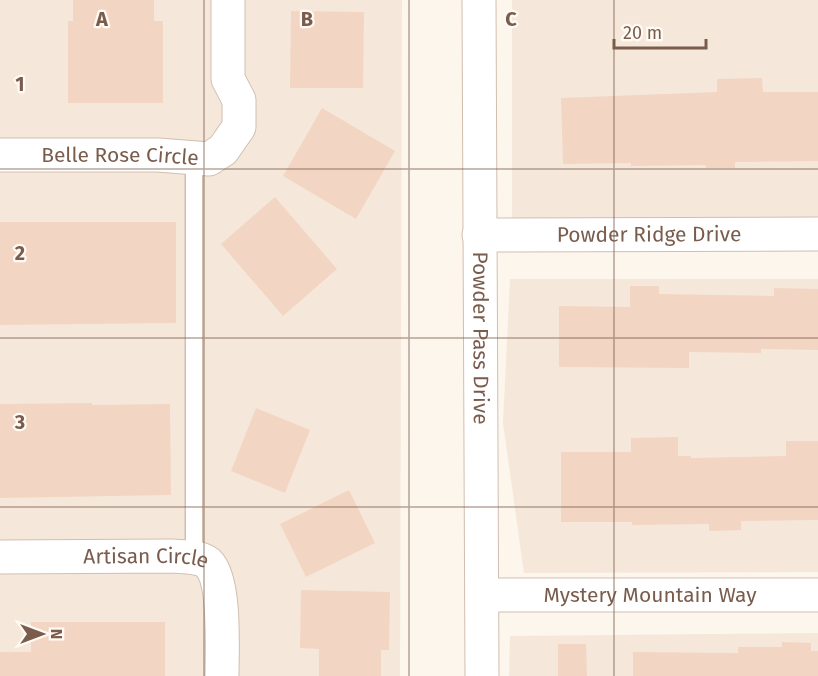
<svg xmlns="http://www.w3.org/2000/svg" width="818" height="676" font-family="'Fira Sans',sans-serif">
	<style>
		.residential { fill: #f5e8da }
		.building { fill: #f3d5c3 }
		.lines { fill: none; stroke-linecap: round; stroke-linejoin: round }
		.service-casing { stroke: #d1beb0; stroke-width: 19 }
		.minor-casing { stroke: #d1beb0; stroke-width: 35 }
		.service { stroke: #fff; stroke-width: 16 }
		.minor { stroke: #fff; stroke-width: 33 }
		.grid { fill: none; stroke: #7a5c4d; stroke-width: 1.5; stroke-opacity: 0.55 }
		.labels { text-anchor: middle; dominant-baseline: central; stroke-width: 4.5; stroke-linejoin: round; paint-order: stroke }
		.street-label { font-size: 21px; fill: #7a5c4d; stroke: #fffaf3 }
		.grid-label { font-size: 20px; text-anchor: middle; font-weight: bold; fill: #7a5c4d; stroke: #fffaf3; stroke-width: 4.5; stroke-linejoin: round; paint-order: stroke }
	</style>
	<rect width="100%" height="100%" fill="#fdf6ec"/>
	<!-- residential -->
	<g class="residential">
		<path d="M0 0H402L400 676H0Z"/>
		<path d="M512 0H818V224L512 219Z"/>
		<path d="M510 279H818V572L524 573 503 423Z"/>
		<path d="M818 633V676H509L510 636Z"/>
	</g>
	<!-- building -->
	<g class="building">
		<path d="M73 0H154V21H163V103H68V21H73Z"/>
		<path d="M291 11 364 12 363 88H290Z"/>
		<path d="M762 78 763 92H818V161L735 162V168H706V165L631 166V163L563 164 561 98 717 92V79Z"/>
		<path d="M322 108 395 151 356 219 283 176Z"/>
		<path d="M275 197 337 269 283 316 221 244Z"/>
		<path d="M0 222H176V323L0 325Z"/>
		<path d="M630 286H659V294L774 296V288L818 289V350L761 349V353L689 352V368L559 367V306L630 307Z"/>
		<path d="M92 403V405L170 404 171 495 0 498V404Z"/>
		<path d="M256 408 310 430 285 493 231 471Z"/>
		<path d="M678 437V456H691V458L786 456V441H818V520L741 521V530L709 531V524L632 525V522H561V452H631V438Z"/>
		<path d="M349 490 375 543 306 577 280 524Z"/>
		<path d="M301 590 390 592 389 650H381V676H319V649L300 648Z"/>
		<path d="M31 622H165V676H0V652H31Z"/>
		<path d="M782 642 811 643V651H818V676H633V652L738 653V647H782Z"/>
		<path d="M558 644H586L587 676H558Z"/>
	</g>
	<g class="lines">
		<defs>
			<path id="service" d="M194 159V558"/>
			<g id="minor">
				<path id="s1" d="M479 0 482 676"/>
				<path id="s2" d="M0 155H158L209 159 223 150 239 127V100L228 79V0"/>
				<path id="s3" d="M479 235 818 234"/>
				<path id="s4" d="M0 557 172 556C183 557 199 556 208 563 226 580 222 651 222 676"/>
				<path id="s5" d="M482 595H818"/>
			</g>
		</defs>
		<!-- service casing -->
		<use href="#service" class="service-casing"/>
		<!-- minor casing -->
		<use href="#minor" class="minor-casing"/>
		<!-- service -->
		<use href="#service" class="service"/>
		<!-- minor -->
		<use href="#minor" class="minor"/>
	</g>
	<!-- grid -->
	<path class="grid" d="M204 0V676M409 0V676M614 0V676M0 169H818M0 338H818M0 507H818"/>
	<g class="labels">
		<!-- street labels -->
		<g class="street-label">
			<text stroke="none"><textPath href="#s2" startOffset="120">Belle Rose Circle</textPath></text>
			<text stroke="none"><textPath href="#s3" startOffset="170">Powder Ridge Drive</textPath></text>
			<text stroke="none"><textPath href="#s1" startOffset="338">Powder Pass Drive</textPath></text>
			<text stroke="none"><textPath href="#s4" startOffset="146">Artisan Circle</textPath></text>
			<text stroke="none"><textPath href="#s5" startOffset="168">Mystery Mountain Way</textPath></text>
		</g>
	</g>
	<g class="grid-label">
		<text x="102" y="26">A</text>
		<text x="307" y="26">B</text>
		<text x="511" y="26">C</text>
		<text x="20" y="91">1</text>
		<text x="20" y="260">2</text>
		<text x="20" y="429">3</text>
	</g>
	<!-- north arrow -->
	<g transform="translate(42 634) rotate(90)" stroke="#fffaf3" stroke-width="4.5" paint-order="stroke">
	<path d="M0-4.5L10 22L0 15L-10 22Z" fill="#7a5c4d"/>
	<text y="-9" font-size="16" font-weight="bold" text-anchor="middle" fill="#7a5c4d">N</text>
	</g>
	<!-- scale -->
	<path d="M614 39v9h92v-9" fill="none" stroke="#7a5c4d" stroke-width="3"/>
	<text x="623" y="39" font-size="18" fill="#7a5c4d" stroke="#fffaf3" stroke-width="4.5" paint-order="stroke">20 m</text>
</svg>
